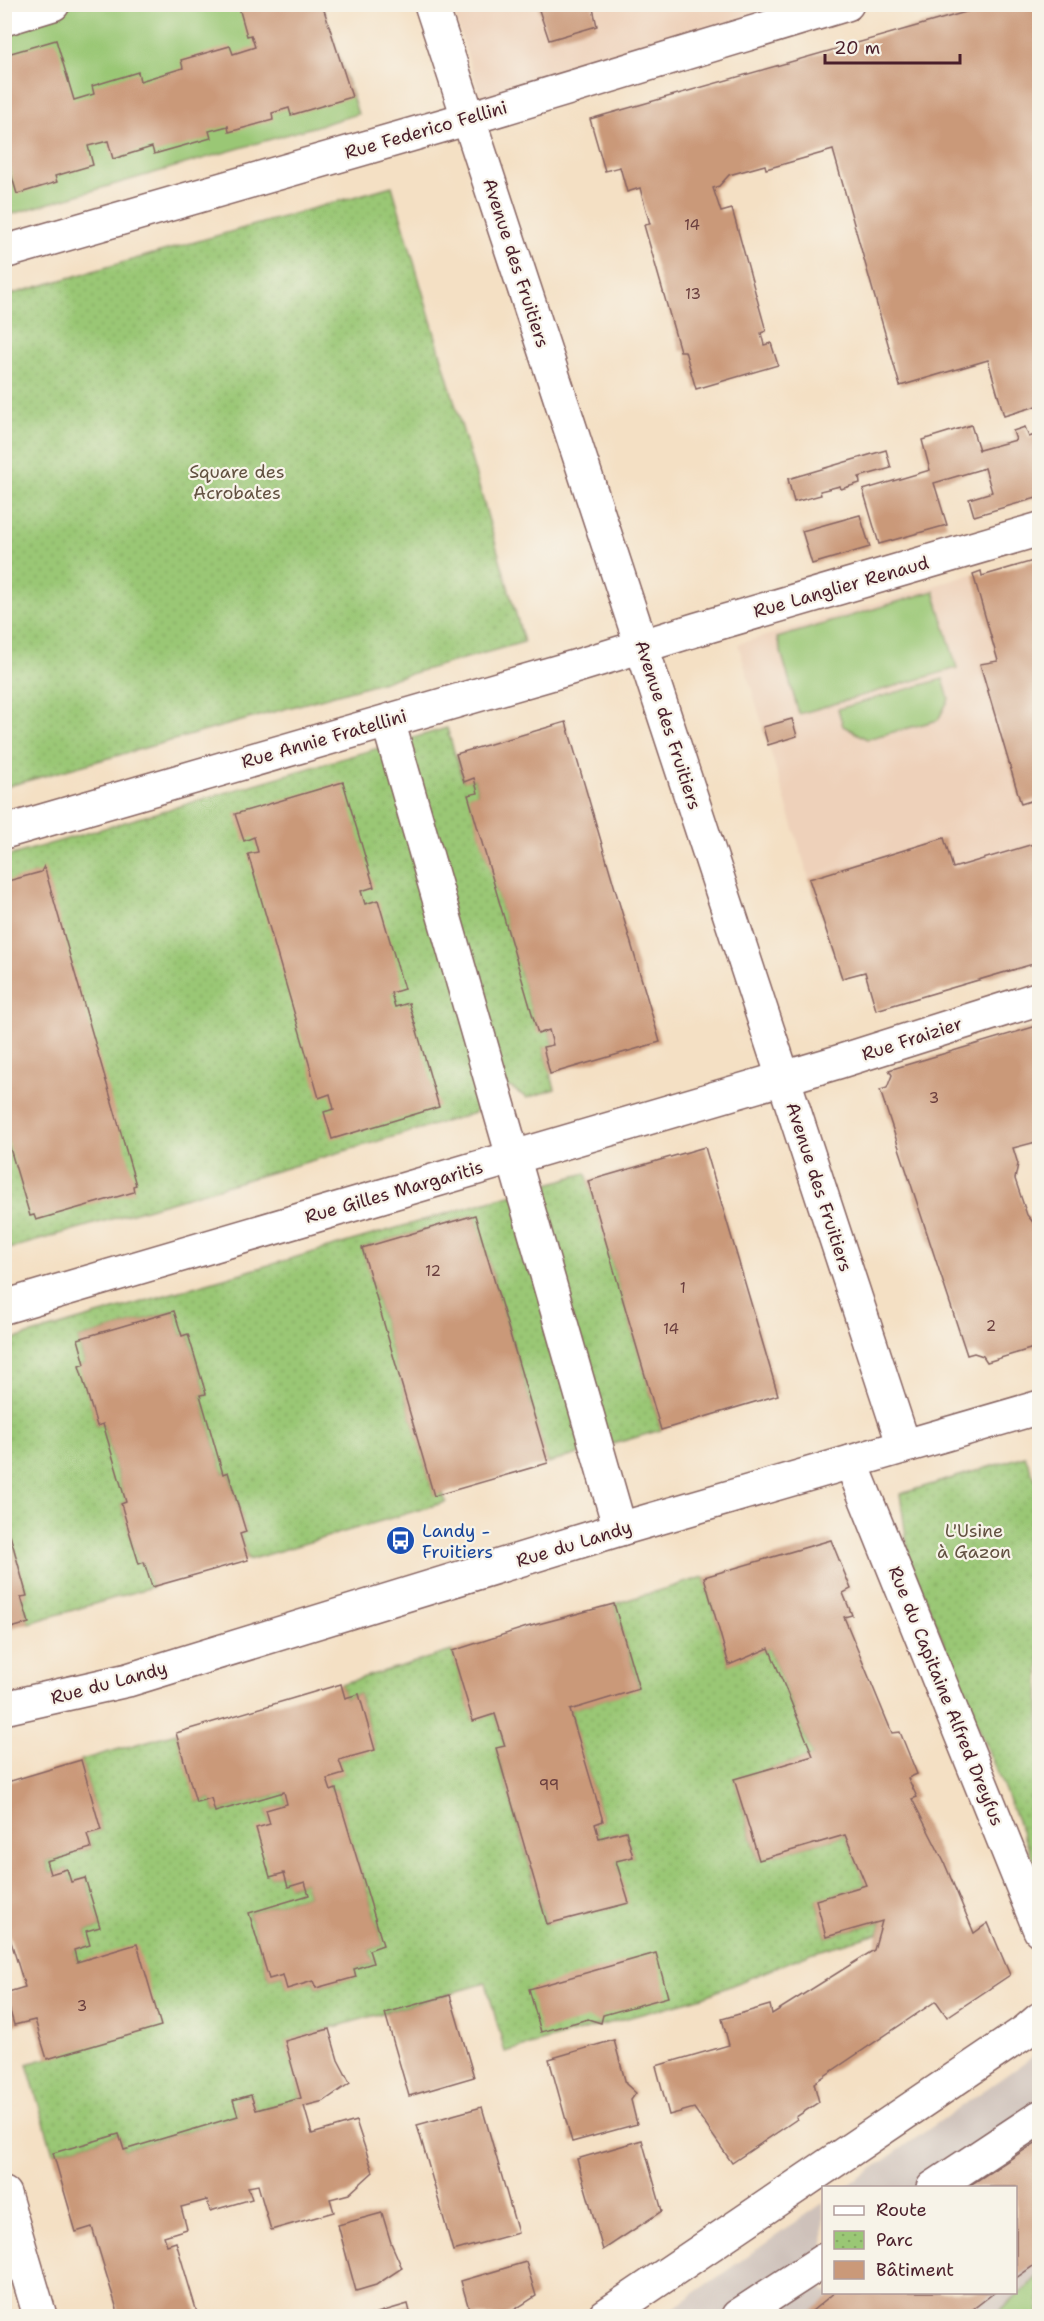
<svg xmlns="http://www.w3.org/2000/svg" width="1044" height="2321" font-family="'Shantell Sans',sans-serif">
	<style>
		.built { fill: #eed1ba }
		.railway { fill: #cec1ba }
		.grass { fill: #9ac775; stroke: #727350; stroke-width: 1.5 }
		.park { fill: url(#park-dots); stroke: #727350; stroke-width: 1.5 }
		.building { fill: #ca9979 }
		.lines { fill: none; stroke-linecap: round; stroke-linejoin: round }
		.minor-casing { stroke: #866361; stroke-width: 36 }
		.major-casing { stroke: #866361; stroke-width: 36 }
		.minor { stroke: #fff; stroke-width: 33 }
		.major { stroke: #fff; stroke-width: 33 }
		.labels { text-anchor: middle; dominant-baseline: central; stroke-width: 4.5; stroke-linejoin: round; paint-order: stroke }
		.number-label { font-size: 15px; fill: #6a3e3e }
		.street-label { font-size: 18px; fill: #4a1f2b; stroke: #f7f3e8 }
		.park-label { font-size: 18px; fill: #625141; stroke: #f7f3e8 }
		.transit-label { font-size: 18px; fill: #164399; stroke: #f7f3e8; text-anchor: start }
	</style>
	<defs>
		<pattern id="park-dots" width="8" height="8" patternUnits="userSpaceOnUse" patternTransform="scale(1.5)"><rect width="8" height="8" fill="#9ac775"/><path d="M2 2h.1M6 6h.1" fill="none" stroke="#86aa65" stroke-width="1.8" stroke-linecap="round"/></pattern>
	</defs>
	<rect width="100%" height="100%" fill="#f7f3e8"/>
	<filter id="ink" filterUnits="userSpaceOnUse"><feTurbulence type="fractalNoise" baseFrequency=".0167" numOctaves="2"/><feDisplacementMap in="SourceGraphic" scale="12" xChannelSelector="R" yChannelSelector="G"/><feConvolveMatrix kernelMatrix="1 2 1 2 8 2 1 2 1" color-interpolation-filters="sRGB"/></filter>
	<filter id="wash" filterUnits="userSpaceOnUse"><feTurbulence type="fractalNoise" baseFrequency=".008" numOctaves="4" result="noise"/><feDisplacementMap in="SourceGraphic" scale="24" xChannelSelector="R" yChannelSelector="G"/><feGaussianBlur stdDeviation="1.35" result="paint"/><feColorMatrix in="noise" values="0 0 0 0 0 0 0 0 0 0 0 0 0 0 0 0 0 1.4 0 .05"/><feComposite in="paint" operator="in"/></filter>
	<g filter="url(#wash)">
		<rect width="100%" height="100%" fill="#f4e0c4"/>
		<!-- built -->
		<g class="built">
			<path d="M451 4 811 5 482 102Z"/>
			<path d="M973 574 998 661 1039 649V962L876 1010 865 972 842 978 809 879 738 644Z"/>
		</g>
		<!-- railway -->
		<path class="railway" d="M1039 2052V2316H662L823 2203 824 2292H1016V2188L846 2187Z"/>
		<!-- grass -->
		<g class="grass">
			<path d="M4 5H322L358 114 5 216Z"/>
			<path d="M934 591 957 668 799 714 777 638Z"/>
			<path d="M943 679 949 699 938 720 867 739 843 726 838 709Z"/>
			<path d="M1039 2276V2316H994Z"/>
		</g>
		<!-- park -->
		<g class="park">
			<path d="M392 186 524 642 5 787V296Z"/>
			<path d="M447 728 463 781 474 778 478 793 469 796 538 1033 549 1030 553 1045 543 1048 555 1089 527 1098 510 1087 479 1097 475 1113 5 1250V857Z"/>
			<path d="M586 1173 661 1430 548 1463 475 1215 362 1248 434 1495 443 1493 446 1502 248 1560 240 1534 246 1532 229 1473 223 1474 200 1395 206 1394 188 1334 182 1336 174 1311 78 1339 85 1364 80 1366 97 1426 103 1424 126 1502 121 1504 139 1564 144 1562 152 1587 29 1623 21 1597 27 1595 10 1536 5 1537 4 1342Z"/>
			<path d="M1025 1456 1040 1490 1039 1874 909 1558 900 1494Z"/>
			<path d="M704 1577 729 1664 769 1648 813 1756 734 1779 758 1860 845 1835 866 1885 816 1900 826 1937 882 1921 878 1934 811 1953 703 1997 505 2052 486 1983 286 2041 301 2098 256 2110 251 2095 234 2100 238 2116 124 2150 119 2134 53 2153 27 2064 160 2025 77 1962 74 1950 89 1945 86 1931 100 1927 85 1878 71 1882 67 1869 50 1874 46 1861 91 1848 87 1834 101 1830 81 1760 176 1733 197 1802 211 1798 215 1812 284 1792 287 1804 266 1810 270 1824V1877L284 1873 289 1887 305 1882 309 1895 249 1913 269 1979 283 1975 287 1988 313 1981 316 1988 355 1977 354 1969 373 1963 369 1950 383 1945 336 1789 331 1791 327 1779 343 1774 339 1760 375 1749 359 1694 345 1698 341 1684 452 1651 473 1720 495 1714 505 1746 496 1749 546 1924 628 1903 616 1861 633 1857 626 1831 599 1838 595 1824 603 1821 570 1710 639 1688 614 1604Z"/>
		</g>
		<g id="blocks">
			<!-- building -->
			<g class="building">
				<path d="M238 4H322L352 97 291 115 289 108 272 113 273 120 229 132 228 126 209 131 211 138 154 154 152 147 113 159 108 141 88 146 93 165 55 176 57 182 17 194 4 150V55L56 40 74 100 94 94 92 86 138 72 140 81 183 68 181 60 230 46 233 54 255 47 251 35 247 36Z"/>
				<path d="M537 4H592L597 26 549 40Z"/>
				<path d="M994 4H1040V411L1037 406 1004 416 988 360 900 386 833 150 766 169 765 165 729 175 719 186 713 188 721 212 732 209 766 331 761 333 764 345 771 343 778 365 696 389 685 351H680L644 225 650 224 640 188 627 192 620 167 605 171 590 119Z"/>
				<path d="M971 425 979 450 1016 440 1013 431 1025 427 1029 437 1040 433V497L974 516 969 499 992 492 985 468 934 483 947 525 879 544 863 490 930 470 922 440Z"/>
				<path d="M886 450 891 468 859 477 860 483 841 489 840 486 820 491 821 495 794 502 788 479Z"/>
				<path d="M860 515 870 547 812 564 802 531Z"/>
				<path d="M1040 559V798L1021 804 980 664 998 661 973 574 981 571 982 576Z"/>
				<path d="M792 719 797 736 768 745 763 727Z"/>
				<path d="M566 722 660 1042 550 1074 543 1047 553 1045 549 1030 538 1034 468 795 478 793 474 778 464 782 456 754Z"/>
				<path d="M343 782 374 887 361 891 365 904 378 900 404 989 391 993 395 1007 409 1003 439 1107 332 1139 324 1112 334 1109 330 1094 319 1098 248 854 258 852 254 837 244 841 235 814Z"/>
				<path d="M944 838 953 868 1040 842V962L876 1010 865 972 842 978 809 879Z"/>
				<path d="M44 866 136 1185 133 1186 134 1192 36 1220 34 1215 30 1216 4 1128V882L41 872Z"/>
				<path d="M1040 1025V1141L1013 1148 1018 1164 1015 1179 1027 1215 1036 1226 1040 1225V1346L987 1362 983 1356 974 1353 967 1355 880 1090 887 1088 892 1075 889 1070Z"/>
				<path d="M705 1147 778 1395 661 1430 588 1181Z"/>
				<path d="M475 1215 548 1463 434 1496 362 1248Z"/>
				<path d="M174 1311 182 1336 188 1334 206 1394 200 1395 223 1474 228 1472 246 1532 240 1534 248 1560 152 1587 144 1562 139 1564 121 1504 126 1502 103 1424 97 1426 79 1366 85 1364 78 1339Z"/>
				<path d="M10 1535 27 1596 21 1597 29 1623 4 1630V1537Z"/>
				<path d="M831 1540 851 1589 843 1593 852 1615 844 1617 892 1733 900 1732 917 1774 908 1778 917 1797 912 1799 944 1862 974 1933 988 1923 1010 1975 947 2017 936 2001 814 2083 819 2102 796 2117 797 2119 732 2163 694 2108 669 2115 656 2066 729 2045 722 2019 770 2005 772 2014 874 1950 882 1921 826 1937 816 1900 866 1885 845 1835 759 1860 734 1779 813 1756 769 1648 729 1665 704 1577Z"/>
				<path d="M614 1604 639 1689 570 1710 603 1821 595 1824 599 1838 626 1831 633 1857 616 1861 629 1903 547 1924 496 1748 505 1746 495 1714 473 1721 452 1651 527 1627Z"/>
				<path d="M341 1684 345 1698 359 1694 375 1750 339 1760 344 1774 327 1779 331 1791 336 1789 383 1945 369 1950 373 1963 354 1969 356 1977 316 1988 313 1981 287 1989 283 1975 269 1979 249 1913 309 1895 305 1882 288 1887 284 1873 270 1877 256 1828 270 1824 266 1810 287 1804 284 1792 215 1812 211 1798 196 1802 176 1733Z"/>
				<path d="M81 1760 101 1830 87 1834 91 1848 46 1861 50 1874 67 1869 71 1882 85 1878 100 1927 86 1931 90 1945 74 1950 77 1962 137 1944 161 2026 47 2059 35 2020 14 2025 5 1993 25 1987 4 1919V1783Z"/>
				<path d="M656 1953 668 1997 603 2015 601 2023 588 2019 541 2032 529 1989Z"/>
				<path d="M450 1995 474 2077 409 2096 385 2013Z"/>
				<path d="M329 2029 338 2060 350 2083 324 2101 304 2106 312 2134 356 2121 373 2172 349 2194 330 2199 334 2212 271 2230 258 2185 248 2187 252 2199 210 2211 207 2200 181 2207 187 2229 164 2236 167 2245 176 2242 198 2316H119L92 2227 76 2232 53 2153 119 2134 124 2150 238 2116 233 2100 251 2095 256 2110 301 2098 285 2041Z"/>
				<path d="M614 2040 626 2084 636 2093 631 2100 637 2124 572 2142 549 2059Z"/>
				<path d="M482 2107 518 2233 453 2251 417 2125Z"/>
				<path d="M642 2140 662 2211 603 2250 577 2159Z"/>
				<path d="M1040 2140V2261L1016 2278V2187H967Z"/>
				<path d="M382 2213 391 2243 402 2268 376 2285 356 2291 338 2225Z"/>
				<path d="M526 2262 536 2296 505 2316H471L461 2281Z"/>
				<path d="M835 2292H995L964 2316H806Z"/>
				<path d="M408 2304 411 2316H367Z"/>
			</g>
		</g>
	</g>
	<g filter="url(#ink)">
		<use href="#blocks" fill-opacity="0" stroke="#866361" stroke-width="1.5"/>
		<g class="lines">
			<defs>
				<g id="minor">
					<path d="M431 4 904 1446"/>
					<path d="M4 19 53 4"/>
					<path d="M4 252 490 112 847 4"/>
					<path d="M388 721 620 1529"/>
					<path d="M4 832 574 667 698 629 1040 529"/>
					<path d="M4 1307 838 1062 1040 998"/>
					<path d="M851 1462 1040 1930"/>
					<path d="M933 2188 1040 2117"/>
					<path d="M4 2194 40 2316"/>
					<path d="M605 2316 1026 2031 1040 2019"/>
					<path d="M738 2316 824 2260"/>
				</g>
				<path id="major" d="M4 1708 128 1680 620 1529 1040 1407"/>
			</defs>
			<!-- minor casing -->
			<use href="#minor" class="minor-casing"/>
			<!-- major casing -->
			<use href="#major" class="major-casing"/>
			<!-- minor -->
			<use href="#minor" class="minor"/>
			<!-- major -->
			<use href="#major" class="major"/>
		</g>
	</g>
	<!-- icons -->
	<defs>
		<symbol id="bus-disc" viewBox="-11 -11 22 22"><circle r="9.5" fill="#1a4fb4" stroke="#f7f3e8"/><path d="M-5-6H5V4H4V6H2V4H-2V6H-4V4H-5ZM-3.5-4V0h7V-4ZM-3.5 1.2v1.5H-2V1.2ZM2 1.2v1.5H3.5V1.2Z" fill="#fff"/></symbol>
	</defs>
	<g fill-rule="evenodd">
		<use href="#bus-disc" x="384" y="1524" width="33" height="33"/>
	</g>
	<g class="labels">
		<!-- number labels -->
		<g class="number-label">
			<text x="692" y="225">14</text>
			<text x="693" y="294">13</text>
			<text x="934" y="1098">3</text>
			<text x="433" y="1271">12</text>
			<text x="683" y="1288">1</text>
			<text x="991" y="1326">2</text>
			<text x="671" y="1329">14</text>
			<text x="549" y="1785">99</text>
			<text x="82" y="2006">3</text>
		</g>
		<!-- street labels -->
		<g class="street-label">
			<text transform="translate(426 130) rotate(-16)">Rue Federico Fellini</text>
			<text transform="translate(516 263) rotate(72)">Avenue des Fruitiers</text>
			<text transform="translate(841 587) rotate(-16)">Rue Langlier Renaud</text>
			<text transform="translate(668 725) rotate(72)">Avenue des Fruitiers</text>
			<text transform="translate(324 739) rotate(-16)">Rue Annie Fratellini</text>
			<text transform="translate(912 1039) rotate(-18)">Rue Fraizier</text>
			<text transform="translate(819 1187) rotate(72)">Avenue des Fruitiers</text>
			<text transform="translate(394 1192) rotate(-16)">Rue Gilles Margaritis</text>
			<text transform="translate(574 1544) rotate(-17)">Rue du Landy</text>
			<text transform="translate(109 1683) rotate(-15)">Rue du Landy</text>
			<text transform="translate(946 1696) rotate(68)">Rue du Capitaine Alfred Dreyfus</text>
		</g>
		<!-- park labels -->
		<g class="park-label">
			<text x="237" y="472">Square des<tspan x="237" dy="21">Acrobates</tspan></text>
			<text x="974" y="1531">L'Usine<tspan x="974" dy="21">à Gazon</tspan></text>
		</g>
		<!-- transit labels -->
		<g class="transit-label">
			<text x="422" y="1531">Landy -<tspan x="422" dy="21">Fruitiers</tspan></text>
		</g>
	</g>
	<!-- margin -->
	<rect width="1044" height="2321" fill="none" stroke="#f7f3e8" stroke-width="24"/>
	<!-- legend -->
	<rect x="822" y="2186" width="195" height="108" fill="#f7f3e8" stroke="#b29e9c" stroke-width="1.5"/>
	<rect x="834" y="2206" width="30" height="9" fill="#ffffff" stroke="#b29e9c" stroke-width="1.5"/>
	<text x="876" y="2216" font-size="18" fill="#4a1f2b">Route</text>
	<rect x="834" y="2231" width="30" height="18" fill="url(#park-dots)" stroke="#b29e9c" stroke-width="1.5"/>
	<text x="876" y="2246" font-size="18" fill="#4a1f2b">Parc</text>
	<rect x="834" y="2261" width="30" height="18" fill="#ca9979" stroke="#b29e9c" stroke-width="1.5"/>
	<text x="876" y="2276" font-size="18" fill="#4a1f2b">Bâtiment</text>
	<!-- scale -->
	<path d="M825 54v9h135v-9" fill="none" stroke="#4a1f2b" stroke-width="3"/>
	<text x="834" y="54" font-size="18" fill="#4a1f2b" stroke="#f7f3e8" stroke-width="4.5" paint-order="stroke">20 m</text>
</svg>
